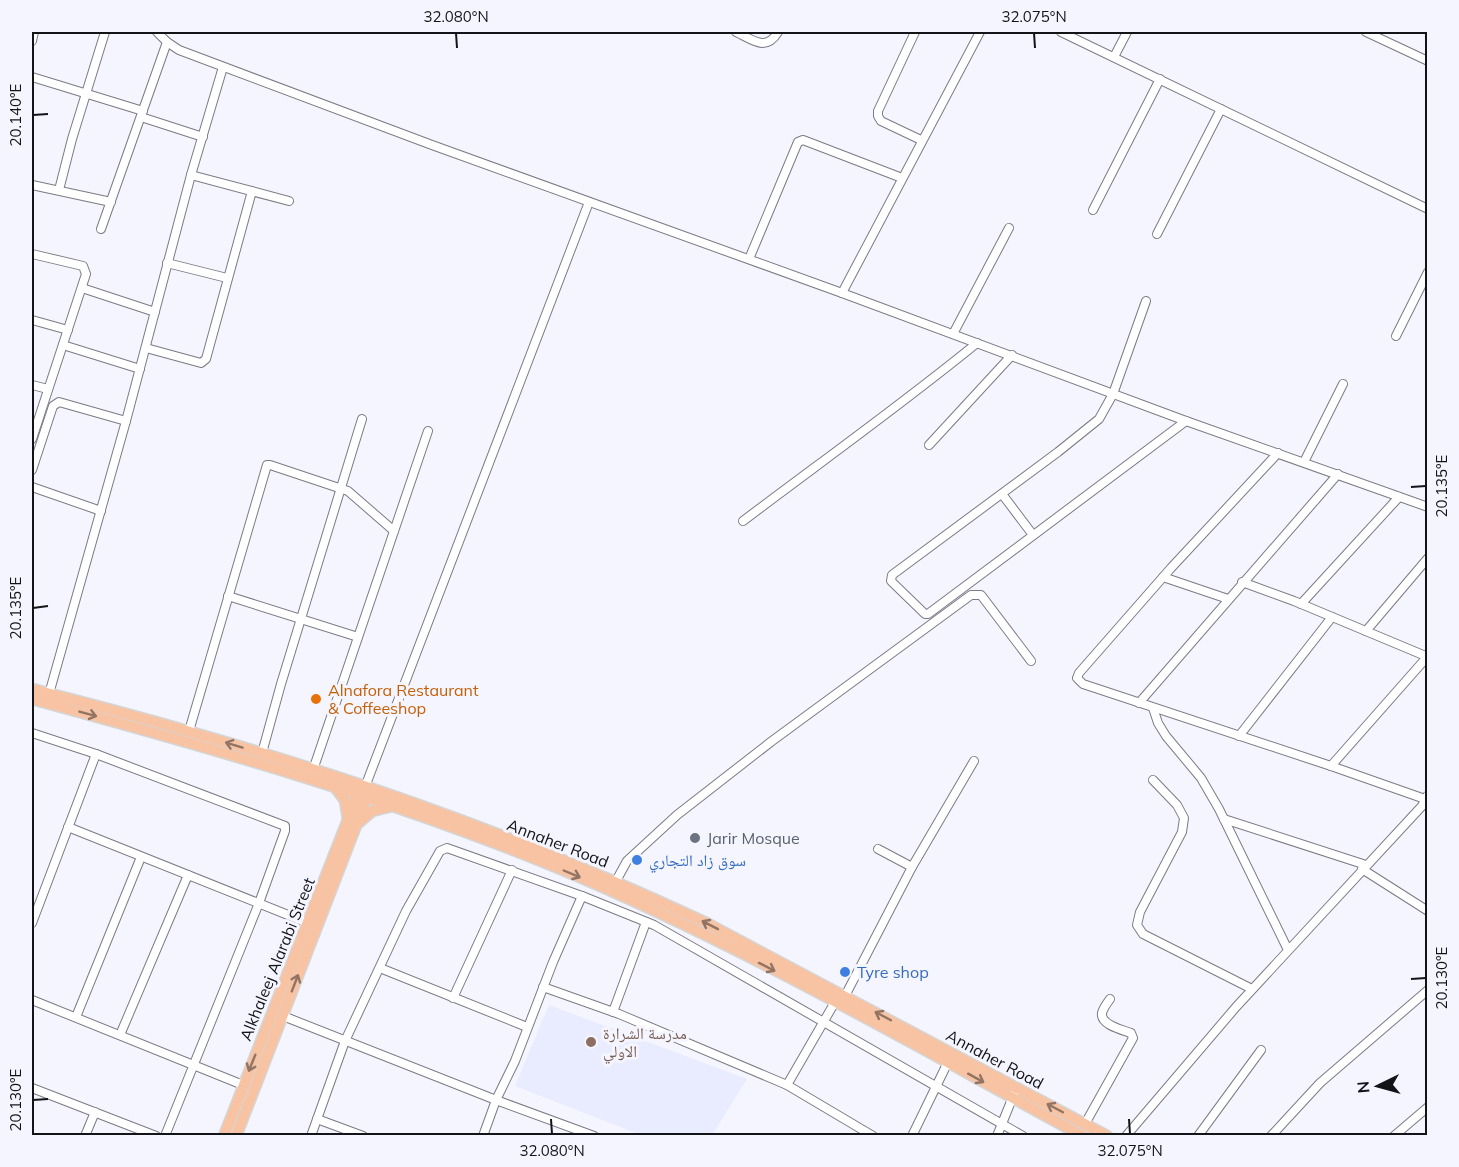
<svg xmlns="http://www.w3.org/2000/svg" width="1459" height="1167" font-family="Mulish,'Noto Naskh Arabic',sans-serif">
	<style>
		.built { fill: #e9ecfe }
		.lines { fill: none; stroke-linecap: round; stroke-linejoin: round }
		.minor-casing { stroke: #7a7b85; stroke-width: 10 }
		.major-casing { stroke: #d5d5d5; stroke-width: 13 }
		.minor { stroke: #fff; stroke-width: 8 }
		.major { stroke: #f8c3a3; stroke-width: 10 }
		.oneway { stroke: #917464 }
		.ticks { fill: none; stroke: #131418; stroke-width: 2 }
		.food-dot { fill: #e8710a; stroke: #f4f5fe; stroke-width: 2 }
		.worship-dot { fill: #6b7280; stroke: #f4f5fe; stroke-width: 2 }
		.shop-dot { fill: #3f7fe0; stroke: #f4f5fe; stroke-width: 2 }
		.education-dot { fill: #8d6e63; stroke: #f4f5fe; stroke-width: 2 }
		.labels { text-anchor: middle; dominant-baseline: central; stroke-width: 6; stroke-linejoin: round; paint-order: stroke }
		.food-label { font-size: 16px; fill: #c56008; stroke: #f4f5fe; text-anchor: start }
		.worship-label { font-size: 16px; fill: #5b616d; stroke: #f4f5fe; text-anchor: start }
		.street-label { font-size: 16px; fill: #131418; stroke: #f4f5fe }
		.shop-label { font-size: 16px; fill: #366cbe; stroke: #f4f5fe; text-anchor: start }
		.education-label { font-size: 16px; fill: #785e54; stroke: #f4f5fe; text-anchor: start }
		.neatline { fill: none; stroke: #131418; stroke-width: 2 }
		.ticks-label { font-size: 15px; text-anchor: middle; fill: #131418 }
	</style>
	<rect width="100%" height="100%" fill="#f4f5fe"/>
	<!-- built -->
	<path class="built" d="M549 1005 747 1079 712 1135H641L515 1086Z"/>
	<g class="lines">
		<defs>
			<g id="minor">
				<path d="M157 32 167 42 179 50 432 145 842 293 1186 421 1428 507"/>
				<path d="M736 32C753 40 766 52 778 32"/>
				<path d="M915 32 878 111V116L881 121 921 140"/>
				<path d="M1061 32 1428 209"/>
				<path d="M1366 32 1428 61"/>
				<path d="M32 41 34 32"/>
				<path d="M1114 57 1127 32"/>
				<path d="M32 77 143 111"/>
				<path d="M141 117 203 137"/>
				<path d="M191 175 289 201"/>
				<path d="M32 185 111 202"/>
				<path d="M59 190 72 139 105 32"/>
				<path d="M1093 210 1160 79"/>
				<path d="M101 229 167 42"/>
				<path d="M1157 234 1221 109"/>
				<path d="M32 254 83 266 86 274 32 439"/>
				<path d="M749 259 798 142 803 140 902 178"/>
				<path d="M167 263 227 278"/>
				<path d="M82 288 155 312"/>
				<path d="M842 293 980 32"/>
				<path d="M1146 301 1113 394 1099 419 1058 452 892 575 891 581 925 614H928L1186 421"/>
				<path d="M32 320 68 330"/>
				<path d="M953 334 1009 228"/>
				<path d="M1396 336 1428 272"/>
				<path d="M63 345 140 369"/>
				<path d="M146 348 201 363 206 359 252 191"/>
				<path d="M32 385 48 389"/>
				<path d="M929 445 1012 355"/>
				<path d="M1278 453 1171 568 1079 673 1077 678 1083 684 1331 766 1425 799"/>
				<path d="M1304 462 1343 384"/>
				<path d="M32 470 53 406 59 402 126 421"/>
				<path d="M32 487 101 511"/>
				<path d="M1002 494 1033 535"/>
				<path d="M743 521C821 462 901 405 977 343"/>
				<path d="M1163 577 1228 599"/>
				<path d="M1242 582 1294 601 1428 657"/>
				<path d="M228 596 358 637"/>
				<path d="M1301 604 1399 497"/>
				<path d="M1366 631 1428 558"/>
				<path d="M49 694 126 421 191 175 223 67"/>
				<path d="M1139 703 1338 474"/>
				<path d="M1153 708 1158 723 1166 736 1201 778 1219 809 1288 950"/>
				<path d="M189 731 267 465H270L348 491 394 531"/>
				<path d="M32 733 96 754 285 826V831L259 903 165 1136"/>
				<path d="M1239 736 1332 617"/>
				<path d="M262 753 281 684 362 419"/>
				<path d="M1331 766 1428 656"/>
				<path d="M313 770 428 431"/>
				<path d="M1153 780 1177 805 1184 818 1182 832 1140 912 1137 925 1143 934 1252 989"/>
				<path d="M365 787 589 202"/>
				<path d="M1224 819 1366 865"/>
				<path d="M68 827 308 923"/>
				<path d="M878 849 912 867"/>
				<path d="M1362 869 1428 911"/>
				<path d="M616 881 627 861 677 815 772 741 971 595H981L1031 661"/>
				<path d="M32 923 96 754"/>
				<path d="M380 968 527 1027"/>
				<path d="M543 987 619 1014 787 1085 873 1136"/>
				<path d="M845 996 912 867 974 761"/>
				<path d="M453 998 512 870"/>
				<path d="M32 1000 243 1085"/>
				<path d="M613 1012 646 922"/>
				<path d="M283 1016 496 1100 594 1136"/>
				<path d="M76 1017 141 857"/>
				<path d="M120 1035 188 875"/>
				<path d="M787 1085 835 1002"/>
				<path d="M32 1088 156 1136"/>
				<path d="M317 1119 363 1136"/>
				<path d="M1085 1124 1133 1038 1131 1033C1123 1030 1100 1025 1102 1013 1103 1009 1107 1003 1110 999"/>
				<path d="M85 1136 95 1112"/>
				<path d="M311 1136 345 1041 406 911 440 851 447 848 582 896 654 925 1023 1136"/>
				<path d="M483 1136 496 1100 515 1061 553 962 582 896"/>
				<path d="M912 1136 948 1062"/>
				<path d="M997 1136 1014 1094"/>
				<path d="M1126 1136 1236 1007 1422 806 1427 796"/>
				<path d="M1198 1136 1261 1050"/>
				<path d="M1271 1136 1320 1083 1428 990"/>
				<path d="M1394 1136 1428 1107"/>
			</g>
			<g id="major">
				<path d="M32 689C84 703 137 716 190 732 366 782 540 845 706 923L1107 1136"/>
				<path d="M32 699C209 747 386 797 556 867 737 942 911 1043 1083 1136"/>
				<path d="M335 787 345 800 348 819"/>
				<path d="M358 823 372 811 392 806"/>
				<path d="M224 1136 358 794"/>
				<path d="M236 1136 367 797"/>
			</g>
		</defs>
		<!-- minor casing -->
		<use href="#minor" class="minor-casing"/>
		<!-- major casing -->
		<use href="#major" class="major-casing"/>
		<!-- minor -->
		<use href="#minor" class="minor"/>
		<!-- major -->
		<use href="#major" class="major"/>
	</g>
	<!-- one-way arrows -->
	<defs><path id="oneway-shaft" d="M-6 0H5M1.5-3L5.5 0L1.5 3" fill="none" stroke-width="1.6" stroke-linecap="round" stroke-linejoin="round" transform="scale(1.5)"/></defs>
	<g class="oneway">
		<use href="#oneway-shaft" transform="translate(88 714) rotate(15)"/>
		<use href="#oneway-shaft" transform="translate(234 745) rotate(-163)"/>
		<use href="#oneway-shaft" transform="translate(572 874) rotate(23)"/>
		<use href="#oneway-shaft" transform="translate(710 925) rotate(-153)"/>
		<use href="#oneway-shaft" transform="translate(767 967) rotate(27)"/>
		<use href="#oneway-shaft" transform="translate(295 983) rotate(-69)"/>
		<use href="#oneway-shaft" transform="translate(883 1016) rotate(-152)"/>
		<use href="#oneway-shaft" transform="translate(252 1063) rotate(112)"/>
		<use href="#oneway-shaft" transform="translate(976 1078) rotate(29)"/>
		<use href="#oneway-shaft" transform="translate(1055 1108) rotate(-152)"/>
	</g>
	<!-- ticks -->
	<path class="ticks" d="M456 33 457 48M1034 33 1035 48M33 115 48 114M1411 487 1426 486M33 608 48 606M1411 979 1426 978M33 1100 48 1099M551 1119 552 1134M1129 1119 1130 1134"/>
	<!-- markers -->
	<circle class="food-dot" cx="316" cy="699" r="6"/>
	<circle class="worship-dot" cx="695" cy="838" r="6"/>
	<g class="shop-dot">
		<circle cx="637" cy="860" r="6"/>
		<circle cx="845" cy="972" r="6"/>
	</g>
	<circle class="education-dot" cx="591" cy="1042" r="6"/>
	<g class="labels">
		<!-- food labels -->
		<g class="food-label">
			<text x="328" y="690">Alnafora Restaurant<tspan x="328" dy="18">&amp; Coffeeshop</tspan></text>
		</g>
		<!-- worship labels -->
		<g class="worship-label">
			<text x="707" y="838">Jarir Mosque</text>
		</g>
		<!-- street labels -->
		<g class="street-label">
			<text transform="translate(558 843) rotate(21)">Annaher Road</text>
			<text transform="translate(277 959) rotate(-68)">Alkhaleej Alarabi Street</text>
			<text transform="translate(995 1059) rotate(28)">Annaher Road</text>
		</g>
		<!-- shop labels -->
		<g class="shop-label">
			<text x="649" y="860">سوق زاد التجاري</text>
			<text x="857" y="972">Tyre shop</text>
		</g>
		<!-- education labels -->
		<g class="education-label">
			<text x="603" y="1033">مدرسة الشرارة<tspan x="603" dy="18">الاولي</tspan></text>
		</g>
	</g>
	<!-- border -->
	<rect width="1459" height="1167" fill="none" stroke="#f4f5fe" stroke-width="66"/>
	<!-- north arrow -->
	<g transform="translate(1378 1086) rotate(265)" stroke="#f4f5fe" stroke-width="4.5" paint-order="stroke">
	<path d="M0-4.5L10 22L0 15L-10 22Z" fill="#131418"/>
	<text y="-9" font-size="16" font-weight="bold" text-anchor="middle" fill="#131418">N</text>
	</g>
	<rect x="33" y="33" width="1393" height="1101" class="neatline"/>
	<g class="ticks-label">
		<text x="456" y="22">32.080°N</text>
		<text x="1034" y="22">32.075°N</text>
		<text transform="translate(16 115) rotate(-90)" y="5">20.140°E</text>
		<text transform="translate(1442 486) rotate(-90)" y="5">20.135°E</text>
		<text transform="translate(16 608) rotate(-90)" y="5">20.135°E</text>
		<text transform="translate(1442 978) rotate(-90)" y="5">20.130°E</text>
		<text transform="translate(16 1100) rotate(-90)" y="5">20.130°E</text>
		<text x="552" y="1156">32.080°N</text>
		<text x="1130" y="1156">32.075°N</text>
	</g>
</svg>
